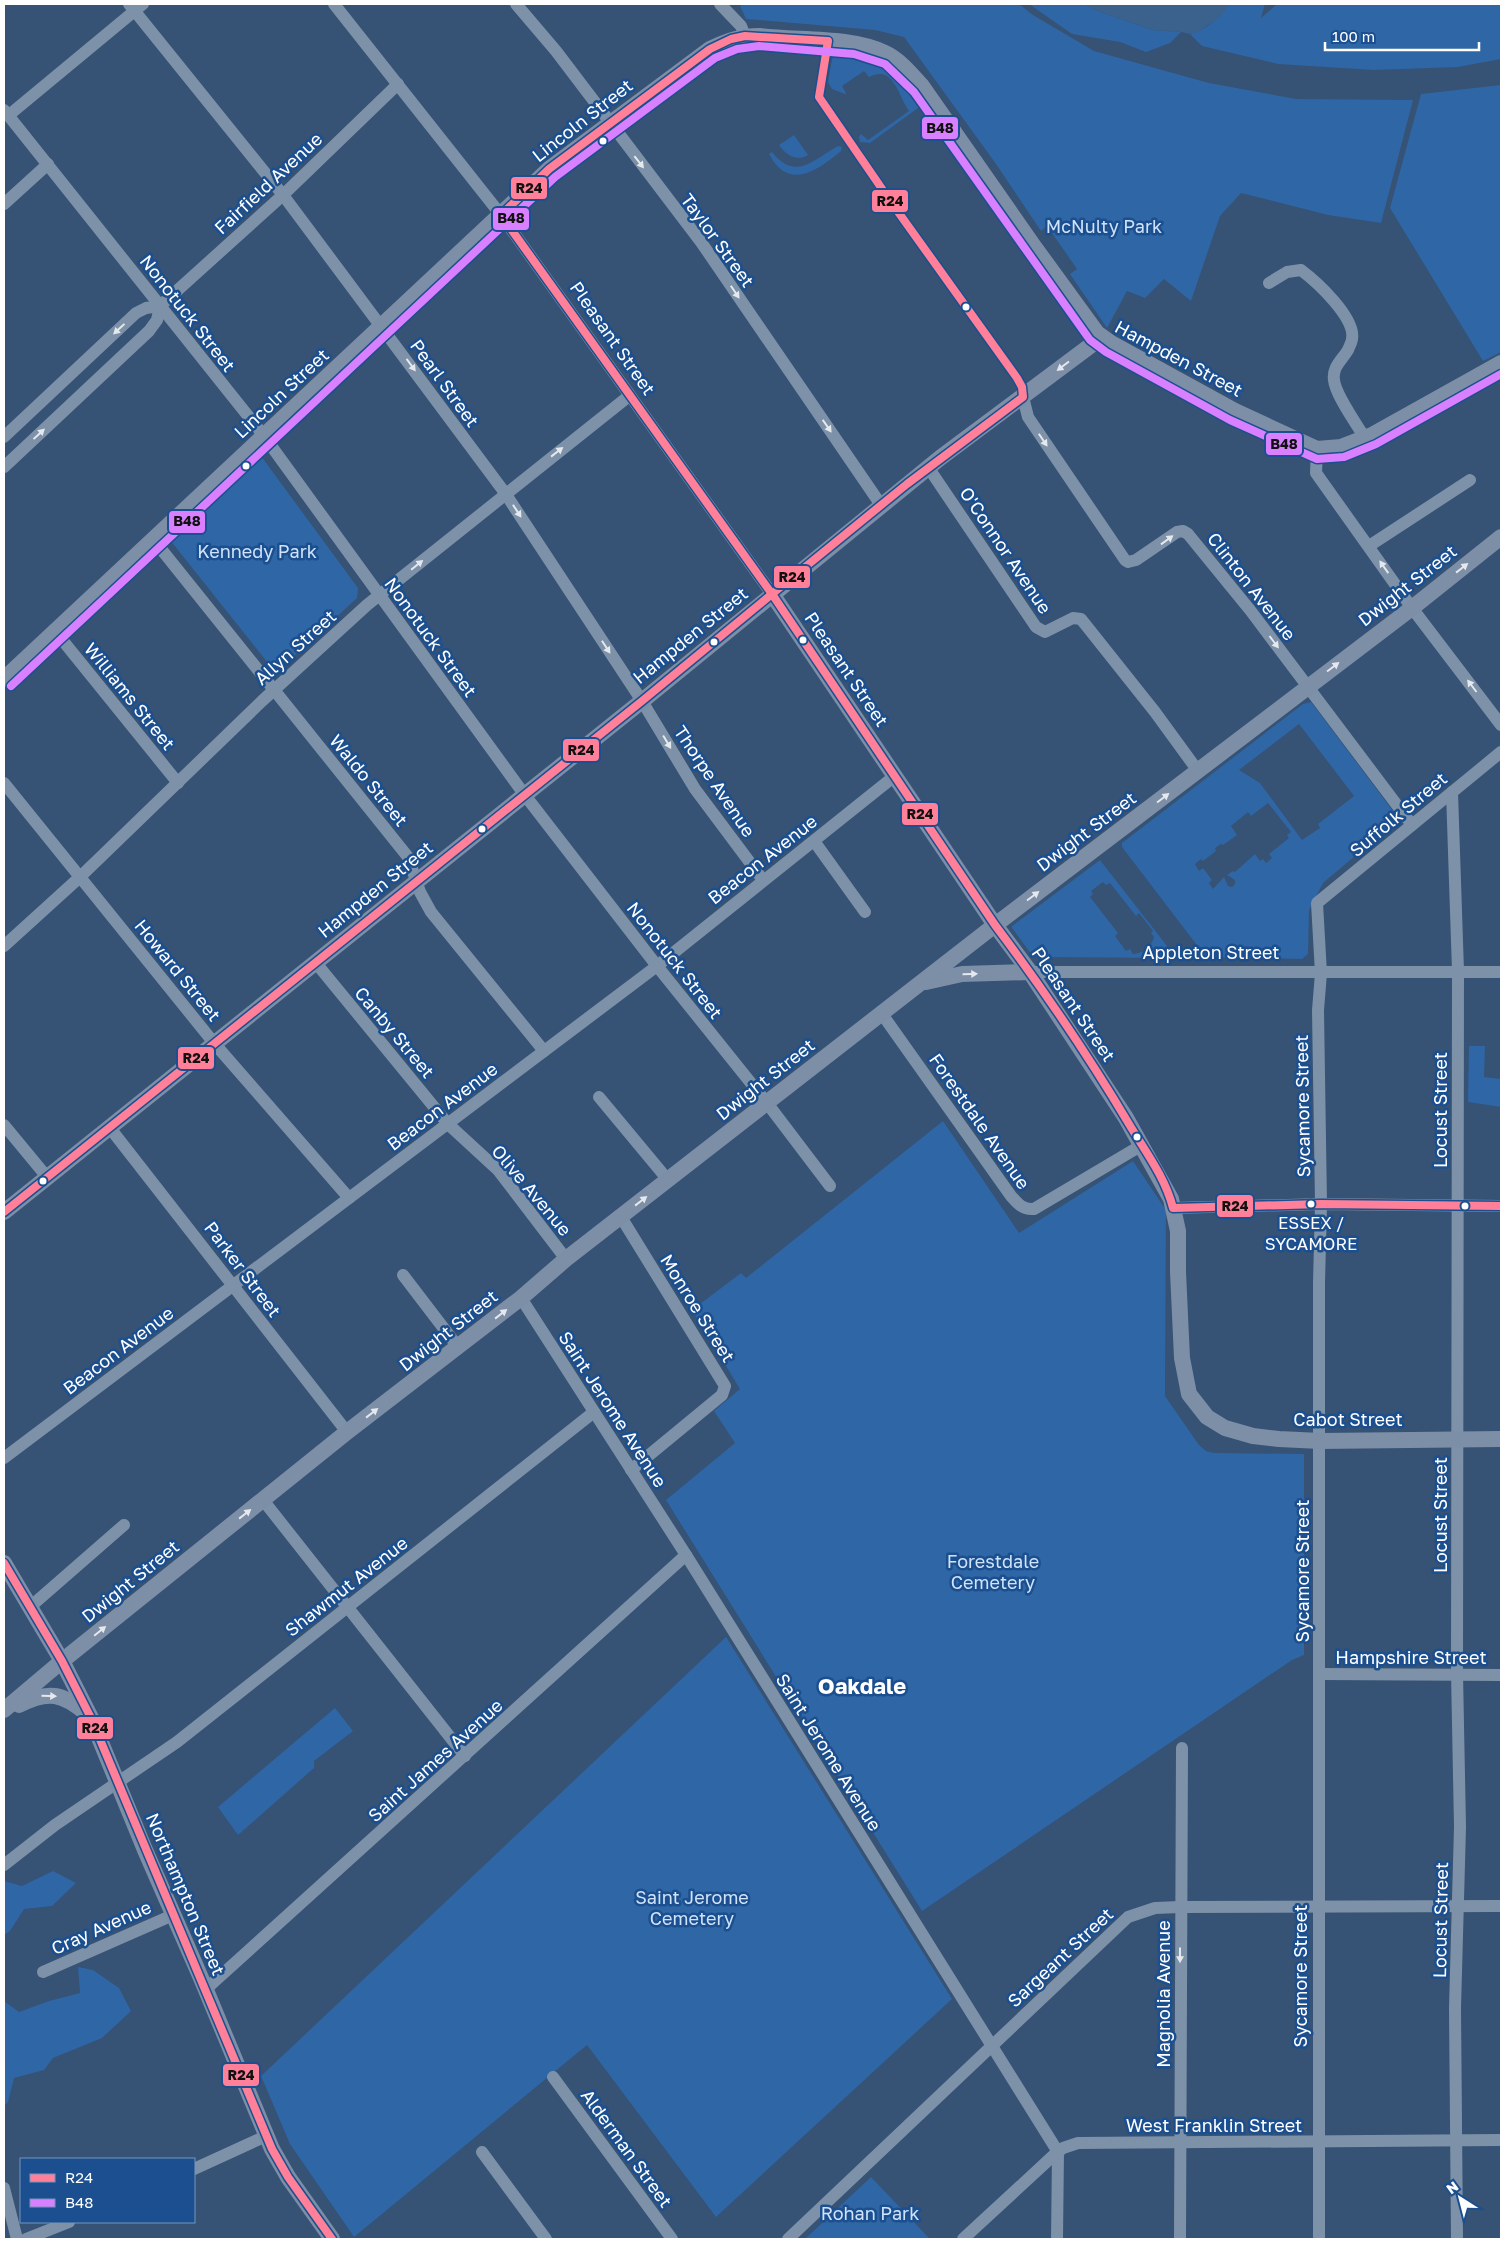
<svg xmlns="http://www.w3.org/2000/svg" width="1505" height="2243" font-family="'Golos Text',sans-serif">
	<style>
		.green { fill: #2f66a5; fill-rule: evenodd }
		.water { fill: #3b618d }
		.lines { fill: none; stroke-linecap: round; stroke-linejoin: round }
		.minor { stroke: #7d92a8; stroke-width: 12 }
		.major { stroke: #7d8ea7; stroke-width: 16 }
		.bus-1-casing { stroke: #1b4f8f; stroke-width: 11 }
		.bus-2-casing { stroke: #1b4f8f; stroke-width: 11 }
		.bus-1 { stroke: #ff8098; stroke-width: 8 }
		.bus-2 { stroke: #d880ff; stroke-width: 8 }
		.oneway { fill: #e5e9ee }
		.oneway2 { fill: #e5e8ed }
		.bus-dot { fill: #fff; stroke: #1b4f8f; stroke-width: 2 }
		.labels { text-anchor: middle; dominant-baseline: central; stroke-width: 5; stroke-linejoin: round; paint-order: stroke }
		.bus-label { font-size: 17px; fill: #fff; stroke: #1b4f8f }
		.street-label { font-size: 18px; fill: #fff; stroke: #1b4f8f }
		.park-label { font-size: 18px; fill: #cfe3fa; stroke: #1b4f8f }
		.district-label { font-size: 22px; font-weight: bold; fill: #fff; stroke: #1b4f8f }
		.line-badge { stroke: #1b4f8f; stroke-width: 2 }
		.pale-badge-label { font-size: 14px; text-anchor: middle; font-weight: bold; fill: #111 }
	</style>
	<rect width="100%" height="100%" fill="#365274"/>
	<!-- green -->
	<g class="green">
		<path d="M743 4H1019L1033 15 1094 51 1209 83 1296 99 1413 100 1381 223 1328 215 1241 193 1220 216 1191 301 1164 279 1145 298 1127 291 1107 328 1070 274 1077 269 1047 226 1041 231 996 164 904 37 875 30 746 19 740 6Z"/>
		<path d="M1029 4H1085L1095 10 1153 30 1181 32 1170 43 1146 52 1120 42 1072 34Z"/>
		<path d="M1229 4H1265L1261 18 1277 4H1501V59L1458 67 1374 70 1278 64 1202 46 1190 34C1207 30 1219 17 1229 4Z"/>
		<path d="M836 54C840 55 848 55 854 56 883 62 903 79 920 103L918 108 870 143 860 142 859 137 861 134 868 140 909 111C898 96 894 64 869 77L864 71 842 86 846 93 845 94 832 89 828 82 832 59Z"/>
		<path d="M1501 85V352L1483 361 1390 208 1421 94Z"/>
		<path d="M794 135 808 155C796 162 786 155 779 145Z"/>
		<path d="M838 146 842 147 841 151C818 170 789 192 769 154L772 152C796 182 814 159 838 146Z"/>
		<path d="M261 456 358 588 357 598 276 673 170 540Z"/>
		<path d="M1311 702 1399 819 1323 883 1309 910 1308 954 1302 959 1206 957 1122 847V843L1303 704ZM1299 724 1354 796 1318 824 1320 828 1302 840 1260 783 1239 770ZM1268 803 1291 832 1287 835 1289 838 1269 854 1272 858 1266 863 1263 859 1260 861 1255 854 1235 872 1233 871 1227 875 1235 880V884L1232 887 1228 886 1224 877 1213 889 1209 883 1212 880 1203 868 1199 871 1195 864 1201 859 1203 861 1216 851 1215 848 1221 844 1223 845 1237 835 1231 826 1248 812 1251 816Z"/>
		<path d="M1100 860 1171 951V955L1167 958 1037 957 1032 955 1012 928V926ZM1103 882 1106 885 1110 883 1136 916 1139 913 1153 931 1151 933 1154 937C1151 947 1144 953 1133 954L1130 949 1126 951 1115 936 1118 933 1090 897 1093 894 1091 891Z"/>
		<path d="M1469 1046H1485L1484 1077 1501 1079V1107L1468 1102Z"/>
		<path d="M943 1121 1019 1233 1133 1161 1166 1210 1165 1396 1199 1445 1206 1451 1214 1453 1304 1454V1655L1292 1660 922 1911 666 1500 735 1443 714 1411 740 1389 692 1310 741 1273 746 1278Z"/>
		<path d="M726 1637 952 1999 716 2217 587 2045 354 2237 290 2144 261 2076Z"/>
		<path d="M335 1708 353 1731 314 1761V1768L238 1835 218 1807Z"/>
		<path d="M53 1871 76 1883 52 1906 24 1909 10 1931 4 1935V1881L22 1886Z"/>
		<path d="M78 1967 93 1970 119 1988 131 2011 102 2038 53 2058 44 2070 14 2078 8 2102 4 2106V2001L19 2012 49 2001 80 1993Z"/>
		<path d="M871 2177 930 2239H805Z"/>
	</g>
	<!-- water -->
	<path class="water" d="M1085 4H1229L1220 17 1198 32 1190 34 1181 32 1153 30 1095 10Z"/>
	<g class="lines">
		<!-- minor -->
		<g class="minor">
			<path d="M129 4 283 195 505 493 642 701 695 789 763 880"/>
			<path d="M334 4 501 215 772 594"/>
			<path d="M516 4 556 51 701 242 881 505"/>
			<path d="M720 4 741 26 745 36"/>
			<path d="M4 110 264 436 524 794 657 966 767 1103 830 1186"/>
			<path d="M9 115 143 4"/>
			<path d="M4 204 48 164"/>
			<path d="M1269 283 1287 272 1301 270C1317 282 1356 318 1352 339 1352 342 1349 347 1348 350 1342 360 1332 367 1334 380 1335 394 1357 425 1365 438"/>
			<path d="M1023 397 1028 417 1125 560 1128 562 1136 560 1177 532 1183 531 1188 534 1250 610 1412 825"/>
			<path d="M4 437 136 313 146 308 160 306"/>
			<path d="M1317 449 1316 473 1412 608 1501 725"/>
			<path d="M4 467 149 331 157 320 160 306 283 195 398 84"/>
			<path d="M928 467 1036 627 1045 632 1073 618 1081 619 1155 712 1198 771"/>
			<path d="M153 539 408 857 420 892 431 912 544 1051"/>
			<path d="M1369 546 1470 480"/>
			<path d="M55 631 178 783"/>
			<path d="M4 783 214 1043 349 1198"/>
			<path d="M1452 792 1458 971 1457 1673 1460 1827 1455 2008 1457 2239"/>
			<path d="M814 841 865 912"/>
			<path d="M4 946 80 877 262 701 367 605 629 396"/>
			<path d="M316 963 448 1124 498 1170 566 1259"/>
			<path d="M1030 972H1501"/>
			<path d="M882 1014 1011 1196C1018 1204 1023 1210 1034 1209L1142 1145"/>
			<path d="M599 1097 668 1180"/>
			<path d="M4 1125 47 1177"/>
			<path d="M110 1128 347 1432"/>
			<path d="M1173 1208 1321 1204 1501 1206"/>
			<path d="M621 1217 725 1386 722 1395 631 1470"/>
			<path d="M403 1275 458 1347"/>
			<path d="M521 1298 686 1555 1058 2152 1057 2239"/>
			<path d="M4 1458 657 966 896 775"/>
			<path d="M263 1500 465 1756"/>
			<path d="M30 1607 124 1525"/>
			<path d="M1320 1674 1501 1675"/>
			<path d="M4 1865 55 1825 177 1742 594 1412"/>
			<path d="M43 1972 173 1915"/>
			<path d="M206 1989 686 1555"/>
			<path d="M553 2077 672 2239"/>
			<path d="M482 2152 546 2239"/>
			<path d="M194 2169 266 2136"/>
			<path d="M4 2188 17 2239"/>
			<path d="M26 2239 69 2222"/>
			<path d="M788 2239 1128 1917 1155 1908 1180 1907 1501 1906"/>
			<path d="M963 2239 1054 2155 1063 2148 1078 2143 1501 2140"/>
			<path d="M1180 2239 1182 1748"/>
			<path d="M1319 2239V1283L1321 1204 1318 1010 1321 973 1317 903 1501 752"/>
		</g>
		<!-- major -->
		<g class="major">
			<path d="M772 594 995 925 1030 972 1126 1118 1171 1199 1178 1231V1272L1182 1358 1189 1394 1207 1417 1225 1428 1253 1436 1279 1439 1320 1441 1501 1439"/>
			<path d="M4 679 549 169 710 49C727 41 741 36 759 36 798 41 850 36 885 53 900 60 911 74 922 86L1033 245 1097 333 1111 343 1235 411 1317 449 1341 447 1372 435 1501 363"/>
			<path d="M926 982 962 974 1030 972"/>
			<path d="M4 1212 642 701 940 458 1102 337"/>
			<path d="M4 1563 62 1661 91 1718 145 1850 201 1978 272 2149 288 2177 332 2239"/>
			<path d="M19 1705C48 1690 63 1693 87 1714"/>
			<path d="M4 1710 62 1661 347 1432 521 1298 566 1259 995 925 1412 608 1501 537"/>
		</g>
		<defs>
			<g id="bus-1">
				<path d="M745 36 828 41 819 97 891 202 1017 378 1022 387 1023 397 907 484 772 594 501 215 549 169 710 49 731 39Z"/>
				<path d="M772 594 995 925C1043 989 1088 1055 1129 1124 1145 1151 1165 1177 1173 1208L1321 1204 1501 1206"/>
				<path d="M4 1212 642 701 772 594"/>
				<path d="M4 1563 62 1661 91 1718 272 2149 288 2177 332 2239"/>
			</g>
			<path id="bus-2" d="M11 686 555 177 715 58 737 49 759 46 854 54 885 64 914 92 1090 340 1106 352 1230 420 1317 459 1344 457 1376 444 1501 374"/>
		</defs>
		<!-- bus-1 casing -->
		<use href="#bus-1" class="bus-1-casing"/>
		<!-- bus-2 casing -->
		<use href="#bus-2" class="bus-2-casing"/>
		<!-- bus-1 -->
		<use href="#bus-1" class="bus-1"/>
		<!-- bus-2 -->
		<use href="#bus-2" class="bus-2"/>
	</g>
	<!-- one-way arrows -->
	<defs><path id="oneway-solid" d="M-6-.8H1V-3.2L6.5 0L1 3.2V.8H-6Z" transform="scale(1.25)"/></defs>
	<g class="oneway">
		<use href="#oneway-solid" transform="translate(639 162) rotate(52)"/>
		<use href="#oneway-solid" transform="translate(735 292) rotate(56)"/>
		<use href="#oneway-solid" transform="translate(119 329) rotate(137)"/>
		<use href="#oneway-solid" transform="translate(411 365) rotate(54)"/>
		<use href="#oneway-solid" transform="translate(827 426) rotate(55)"/>
		<use href="#oneway-solid" transform="translate(39 434) rotate(-43)"/>
		<use href="#oneway-solid" transform="translate(1043 440) rotate(56)"/>
		<use href="#oneway-solid" transform="translate(557 452) rotate(-38)"/>
		<use href="#oneway-solid" transform="translate(517 511) rotate(57)"/>
		<use href="#oneway-solid" transform="translate(1167 540) rotate(-36)"/>
		<use href="#oneway-solid" transform="translate(417 565) rotate(-39)"/>
		<use href="#oneway-solid" transform="translate(1384 567) rotate(-125)"/>
		<use href="#oneway-solid" transform="translate(1274 642) rotate(53)"/>
		<use href="#oneway-solid" transform="translate(606 647) rotate(57)"/>
		<use href="#oneway-solid" transform="translate(1472 686) rotate(-127)"/>
		<use href="#oneway-solid" transform="translate(667 742) rotate(59)"/>
		<use href="#oneway-solid" transform="translate(1180 1955) rotate(90)"/>
	</g>
	<g class="oneway2">
		<use href="#oneway-solid" transform="translate(1063 366) rotate(143)"/>
		<use href="#oneway-solid" transform="translate(1462 568) rotate(-38)"/>
		<use href="#oneway-solid" transform="translate(1333 667) rotate(-37)"/>
		<use href="#oneway-solid" transform="translate(1163 798) rotate(-37)"/>
		<use href="#oneway-solid" transform="translate(1033 896) rotate(-37)"/>
		<use href="#oneway-solid" transform="translate(970 974) rotate(-2)"/>
		<use href="#oneway-solid" transform="translate(641 1201) rotate(-38)"/>
		<use href="#oneway-solid" transform="translate(501 1314) rotate(-38)"/>
		<use href="#oneway-solid" transform="translate(372 1413) rotate(-38)"/>
		<use href="#oneway-solid" transform="translate(245 1514) rotate(-38)"/>
		<use href="#oneway-solid" transform="translate(100 1631) rotate(-39)"/>
		<use href="#oneway-solid" transform="translate(49 1696) rotate(2)"/>
	</g>
	<!-- markers -->
	<g class="bus-dot">
		<circle cx="603" cy="141" r="4.5"/>
		<circle cx="966" cy="307" r="4.5"/>
		<circle cx="246" cy="466" r="4.5"/>
		<circle cx="803" cy="640" r="4.5"/>
		<circle cx="714" cy="642" r="4.5"/>
		<circle cx="482" cy="829" r="4.5"/>
		<circle cx="1137" cy="1137" r="4.5"/>
		<circle cx="43" cy="1181" r="4.5"/>
		<circle cx="1311" cy="1204" r="4.5"/>
		<circle cx="1465" cy="1206" r="4.5"/>
	</g>
	<g class="labels">
		<!-- bus labels -->
		<g class="bus-label">
			<text x="1311" y="1222">ESSEX /<tspan x="1311" dy="21">SYCAMORE</tspan></text>
		</g>
		<!-- street labels -->
		<g class="street-label">
			<text transform="translate(582 120) rotate(-38)">Lincoln Street</text>
			<text transform="translate(268 183) rotate(-43)">Fairfield Avenue</text>
			<text transform="translate(718 240) rotate(54)">Taylor Street</text>
			<text transform="translate(188 313) rotate(52)">Nonotuck Street</text>
			<text transform="translate(613 338) rotate(55)">Pleasant Street</text>
			<text transform="translate(1179 358) rotate(28)">Hampden Street</text>
			<text transform="translate(445 383) rotate(54)">Pearl Street</text>
			<text transform="translate(281 393) rotate(-43)">Lincoln Street</text>
			<text transform="translate(1006 550) rotate(56)">O'Connor Avenue</text>
			<text transform="translate(1407 585) rotate(-38)">Dwight Street</text>
			<text transform="translate(1252 586) rotate(52)">Clinton Avenue</text>
			<text transform="translate(690 635) rotate(-39)">Hampden Street</text>
			<text transform="translate(431 637) rotate(54)">Nonotuck Street</text>
			<text transform="translate(295 647) rotate(-42)">Allyn Street</text>
			<text transform="translate(847 669) rotate(56)">Pleasant Street</text>
			<text transform="translate(130 696) rotate(51)">Williams Street</text>
			<text transform="translate(369 780) rotate(51)">Waldo Street</text>
			<text transform="translate(715 781) rotate(56)">Thorpe Avenue</text>
			<text transform="translate(1398 814) rotate(-40)">Suffolk Street</text>
			<text transform="translate(1086 831) rotate(-37)">Dwight Street</text>
			<text transform="translate(762 859) rotate(-38)">Beacon Avenue</text>
			<text transform="translate(375 889) rotate(-39)">Hampden Street</text>
			<text x="1211" y="952">Appleton Street</text>
			<text transform="translate(675 960) rotate(52)">Nonotuck Street</text>
			<text transform="translate(178 970) rotate(51)">Howard Street</text>
			<text transform="translate(1074 1004) rotate(56)">Pleasant Street</text>
			<text transform="translate(395 1032) rotate(50)">Canby Street</text>
			<text transform="translate(765 1079) rotate(-38)">Dwight Street</text>
			<text transform="translate(442 1106) rotate(-37)">Beacon Avenue</text>
			<text transform="translate(1302 1106) rotate(-91)">Sycamore Street</text>
			<text transform="translate(1440 1110) rotate(-90)">Locust Street</text>
			<text transform="translate(980 1121) rotate(55)">Forestdale Avenue</text>
			<text transform="translate(532 1190) rotate(50)">Olive Avenue</text>
			<text transform="translate(243 1269) rotate(53)">Parker Street</text>
			<text transform="translate(698 1308) rotate(58)">Monroe Street</text>
			<text transform="translate(448 1330) rotate(-38)">Dwight Street</text>
			<text transform="translate(118 1350) rotate(-37)">Beacon Avenue</text>
			<text transform="translate(613 1409) rotate(57)">Saint Jerome Avenue</text>
			<text x="1348" y="1419">Cabot Street</text>
			<text transform="translate(1440 1515) rotate(-90)">Locust Street</text>
			<text transform="translate(1302 1571) rotate(-90)">Sycamore Street</text>
			<text transform="translate(130 1581) rotate(-39)">Dwight Street</text>
			<text transform="translate(346 1586) rotate(-38)">Shawmut Avenue</text>
			<text x="1411" y="1657">Hampshire Street</text>
			<text transform="translate(829 1752) rotate(58)">Saint Jerome Avenue</text>
			<text transform="translate(435 1760) rotate(-42)">Saint James Avenue</text>
			<text transform="translate(186 1894) rotate(67)">Northampton Street</text>
			<text transform="translate(1440 1920) rotate(-89)">Locust Street</text>
			<text transform="translate(101 1927) rotate(-24)">Cray Avenue</text>
			<text transform="translate(1060 1957) rotate(-43)">Sargeant Street</text>
			<text transform="translate(1300 1976) rotate(-90)">Sycamore Street</text>
			<text transform="translate(1163 1994) rotate(-90)">Magnolia Avenue</text>
			<text x="1214" y="2125">West Franklin Street</text>
			<text transform="translate(627 2148) rotate(54)">Alderman Street</text>
		</g>
		<!-- park labels -->
		<g class="park-label">
			<text x="1104" y="226">McNulty Park</text>
			<text x="257" y="551">Kennedy Park</text>
			<text x="993" y="1561">Forestdale<tspan x="993" dy="21">Cemetery</tspan></text>
			<text x="692" y="1897">Saint Jerome<tspan x="692" dy="21">Cemetery</tspan></text>
			<text x="870" y="2213">Rohan Park</text>
		</g>
		<!-- district labels -->
		<g class="district-label">
			<text x="862" y="1685">Oakdale</text>
		</g>
	</g>
	<g class="line-badge">
		<rect x="921" y="116" width="38" height="24" rx="5" fill="#d880ff"/>
		<rect x="510" y="176" width="38" height="24" rx="5" fill="#ff8098"/>
		<rect x="871" y="189" width="38" height="24" rx="5" fill="#ff8098"/>
		<rect x="492" y="207" width="38" height="24" rx="5" fill="#d880ff"/>
		<rect x="1265" y="432" width="38" height="24" rx="5" fill="#d880ff"/>
		<rect x="168" y="510" width="38" height="24" rx="5" fill="#d880ff"/>
		<rect x="773" y="565" width="38" height="24" rx="5" fill="#ff8098"/>
		<rect x="562" y="738" width="38" height="24" rx="5" fill="#ff8098"/>
		<rect x="901" y="802" width="38" height="24" rx="5" fill="#ff8098"/>
		<rect x="177" y="1046" width="38" height="24" rx="5" fill="#ff8098"/>
		<rect x="1216" y="1194" width="38" height="24" rx="5" fill="#ff8098"/>
		<rect x="76" y="1716" width="38" height="24" rx="5" fill="#ff8098"/>
		<rect x="222" y="2063" width="38" height="24" rx="5" fill="#ff8098"/>
	</g>
	<g class="pale-badge-label">
		<text x="940" y="133">B48</text>
		<text x="529" y="193">R24</text>
		<text x="890" y="206">R24</text>
		<text x="511" y="223">B48</text>
		<text x="1284" y="449">B48</text>
		<text x="187" y="526">B48</text>
		<text x="792" y="582">R24</text>
		<text x="581" y="755">R24</text>
		<text x="920" y="819">R24</text>
		<text x="196" y="1063">R24</text>
		<text x="1235" y="1211">R24</text>
		<text x="95" y="1733">R24</text>
		<text x="241" y="2080">R24</text>
	</g>
	<!-- border -->
	<rect width="1505" height="2243" fill="none" stroke="#ffffff" stroke-width="10"/>
	<!-- legend -->
	<rect x="20" y="2158" width="175" height="65" fill="#1b4f8f" stroke="#7695bc"/>
	<rect x="30" y="2174" width="25" height="8" fill="#ff8098" stroke="#7695bc"/>
	<text x="65" y="2183" font-size="15" fill="#ffffff">R24</text>
	<rect x="30" y="2199" width="25" height="8" fill="#d880ff" stroke="#7695bc"/>
	<text x="65" y="2208" font-size="15" fill="#ffffff">B48</text>
	<!-- north arrow -->
	<g transform="translate(1460 2198) rotate(324)" stroke="#1b4f8f" stroke-width="4" paint-order="stroke">
	<path d="M0-4L9 19L0 12L-9 19Z" fill="#ffffff"/>
	<text y="-8" font-size="14" font-weight="bold" text-anchor="middle" fill="#ffffff">N</text>
	</g>
	<!-- scale -->
	<path d="M1325 42v8h154v-8" fill="none" stroke="#ffffff" stroke-width="2.5"/>
	<text x="1332" y="42" font-size="15" fill="#ffffff" stroke="#1b4f8f" stroke-width="4" paint-order="stroke">100 m</text>
</svg>
